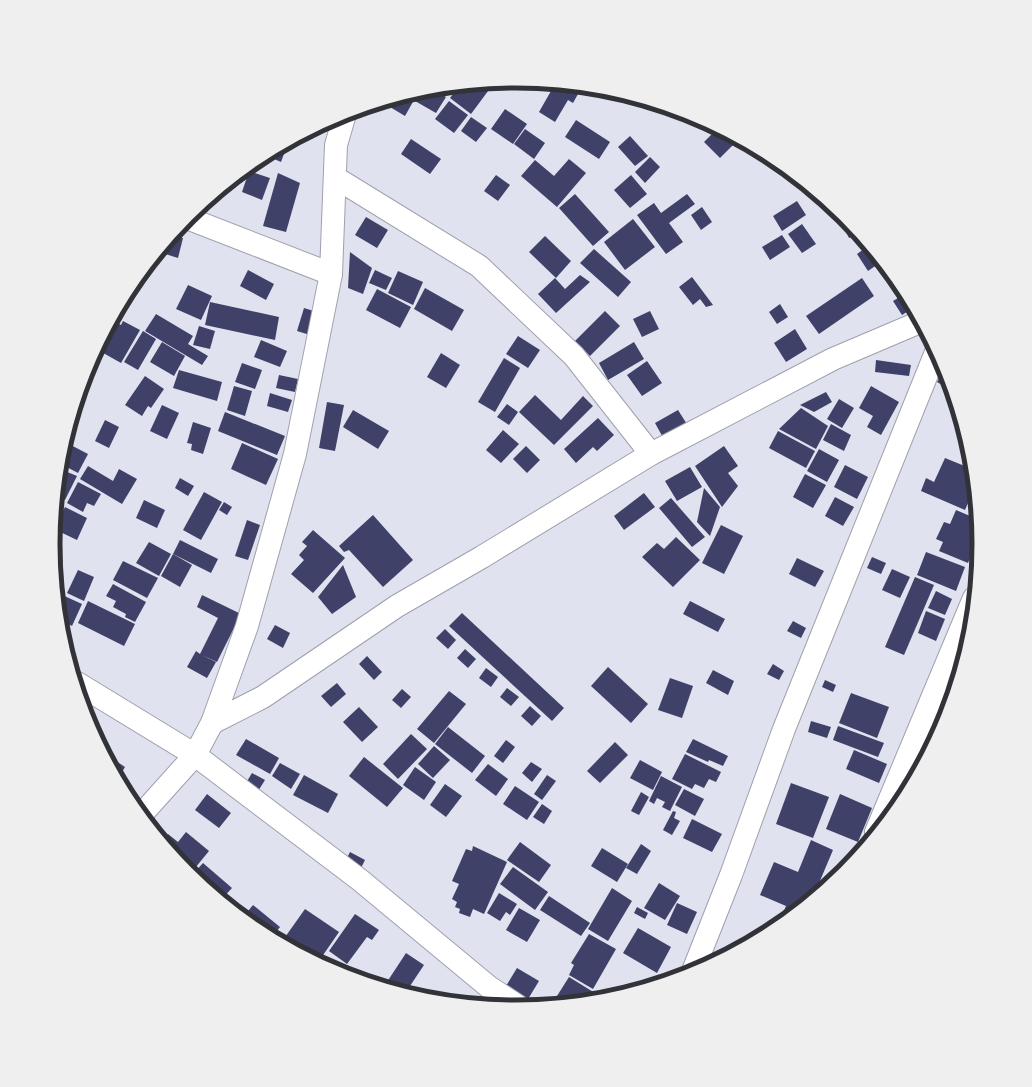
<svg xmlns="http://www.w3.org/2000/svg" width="1032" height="1087" font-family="Manrope,sans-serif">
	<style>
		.building { fill: #404168 }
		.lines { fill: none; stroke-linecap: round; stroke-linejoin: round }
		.minor-casing { stroke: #9fa0ad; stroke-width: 24 }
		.minor { stroke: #fff; stroke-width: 22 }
		.rim { fill: none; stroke: #323338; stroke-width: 5 }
	</style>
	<rect width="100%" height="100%" fill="#e0e2ef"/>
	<!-- building -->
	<g class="building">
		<path d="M494 83 471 114 450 98 459 86Z"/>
		<path d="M555 84 562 85 578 94 573 103 568 100 555 122 539 112Z"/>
		<path d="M426 89H433L446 97 436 113 415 101 422 91Z"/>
		<path d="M419 91 405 116 390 107 394 99Z"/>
		<path d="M449 101 468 115 454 133 435 119Z"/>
		<path d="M505 109 527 124 513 144 491 129Z"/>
		<path d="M688 114 693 116 708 123 702 129Z"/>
		<path d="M471 117 487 128 476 142 461 131Z"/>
		<path d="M576 120 610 142 599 159 565 137Z"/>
		<path d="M525 129 545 143 534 159 514 144Z"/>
		<path d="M717 129 738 140 720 158 704 142Z"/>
		<path d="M308 132 305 140 297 138Z"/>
		<path d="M630 136 648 156 635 166 618 147Z"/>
		<path d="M411 139 441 159 430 174 401 154Z"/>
		<path d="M288 143 281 162 265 155 266 154Z"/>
		<path d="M650 157 660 167 645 183 635 172Z"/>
		<path d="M569 159 586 173 557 207 521 176 535 160 554 176Z"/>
		<path d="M249 171 270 178 262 200 242 192Z"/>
		<path d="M278 173 300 183 286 232 263 226Z"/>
		<path d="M496 175 510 185 498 201 484 191Z"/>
		<path d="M631 175 647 194 630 208 614 190Z"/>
		<path d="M575 194 609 232 593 246 559 208Z"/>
		<path d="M687 194 695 204 669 223 683 242 666 254 637 215 654 203 661 213Z"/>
		<path d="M797 201 806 215 782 231 773 216Z"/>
		<path d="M702 207 712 222 701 230 691 215Z"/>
		<path d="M366 217 388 230 377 248 355 235Z"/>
		<path d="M633 219 655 247 625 270 604 242Z"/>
		<path d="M802 224 816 244 802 253 788 234Z"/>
		<path d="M852 226 860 236 856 239 854 235 849 238 845 230Z"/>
		<path d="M173 235 183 238 178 258 159 252Z"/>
		<path d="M782 235 790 247 770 260 762 247Z"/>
		<path d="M545 236 571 261 556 278 529 252Z"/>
		<path d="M868 246 881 262 868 271 857 254Z"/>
		<path d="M594 249 631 282 618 297 580 263Z"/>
		<path d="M350 252 372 268 363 294 348 288Z"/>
		<path d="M248 270 274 284 266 300 240 286Z"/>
		<path d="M375 270 392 278 386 290 369 283Z"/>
		<path d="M398 271 423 282 413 305 388 293Z"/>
		<path d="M580 275 590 282 556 313 538 294 555 278 565 289Z"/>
		<path d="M692 277 713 305 706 307 700 299 693 305 679 287Z"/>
		<path d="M862 278 874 296 819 334 806 316Z"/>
		<path d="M188 285 212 296 201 320 176 309Z"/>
		<path d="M901 286 913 308 902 315 893 301 898 298 893 291Z"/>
		<path d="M425 288 464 310 452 331 414 309Z"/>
		<path d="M377 289 411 307 400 328 366 310Z"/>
		<path d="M210 302 279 317 275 340 205 325Z"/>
		<path d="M780 304 788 317 777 324 769 312Z"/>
		<path d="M304 308 317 312 310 335 297 331Z"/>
		<path d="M605 311 620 326 590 356 575 341Z"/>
		<path d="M650 311 659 329 642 337 633 319Z"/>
		<path d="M156 314 193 336 188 344 208 356 202 365 145 331Z"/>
		<path d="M113 320 121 325 123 321 140 330 121 363 105 354 115 335 105 354 97 350Z"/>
		<path d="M199 326 215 331 210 349 193 345Z"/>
		<path d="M795 329 807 349 786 362 774 343Z"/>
		<path d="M143 331 156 339 138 370 124 362Z"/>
		<path d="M518 336 540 350 528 368 506 354Z"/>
		<path d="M261 340 287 351 280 367 254 357Z"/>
		<path d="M162 342 185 356 174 376 150 362Z"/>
		<path d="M634 342 644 359 608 380 599 363Z"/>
		<path d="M441 353 460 365 446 388 427 377Z"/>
		<path d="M504 358 520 368 495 412 478 402Z"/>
		<path d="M876 360 911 365 909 376 875 372Z"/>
		<path d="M647 361 662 383 642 396 627 375Z"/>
		<path d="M242 363 262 370 255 389 235 382Z"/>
		<path d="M945 369 946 374 951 390 937 382Z"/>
		<path d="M179 370 222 382 217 401 173 388Z"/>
		<path d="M279 375 298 379 295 392 276 388Z"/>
		<path d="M145 376 164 389 151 408 148 406 142 416 125 405Z"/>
		<path d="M234 386 252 391 245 416 227 410Z"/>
		<path d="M871 386 899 402 881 435 867 427 873 416 859 408Z"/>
		<path d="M826 392 832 402 814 412 800 405Z"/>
		<path d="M270 393 292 400 288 412 267 406Z"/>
		<path d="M535 395 561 420 583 396 593 406 554 445 519 412Z"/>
		<path d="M839 399 854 408 842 428 827 419Z"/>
		<path d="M327 402 344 405 335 451 319 448Z"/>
		<path d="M507 404 518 412 509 425 497 417Z"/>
		<path d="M162 405 179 413 167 439 150 431Z"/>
		<path d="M801 408 828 426 816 449 779 429Z"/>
		<path d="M353 410 389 431 378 449 343 427Z"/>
		<path d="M678 410 690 429 666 443 655 423Z"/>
		<path d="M225 412 285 436 277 455 218 431Z"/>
		<path d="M598 418 614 435 597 451 593 447 576 463 564 449Z"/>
		<path d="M105 420 119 427 109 448 95 441Z"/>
		<path d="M193 422 211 428 203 454 191 450 192 444 187 443Z"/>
		<path d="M831 424 851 435 844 451 823 440Z"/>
		<path d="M963 428 964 433 967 443 957 438Z"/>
		<path d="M503 430 519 444 501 463 486 450Z"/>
		<path d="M778 431 815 451 806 468 769 448Z"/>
		<path d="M65 442 88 454 78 473 61 464 62 453Z"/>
		<path d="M242 443 278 459 266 485 231 469Z"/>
		<path d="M526 446 540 460 527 473 513 459Z"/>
		<path d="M724 446 738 466 728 473 738 486 722 507 695 466Z"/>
		<path d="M819 449 839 460 827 482 807 471Z"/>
		<path d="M945 458 972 469 974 489 965 510 921 491 926 478 934 482Z"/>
		<path d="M845 465 868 477 857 499 834 487Z"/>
		<path d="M88 466 113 481 119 469 137 479 122 504 80 479Z"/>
		<path d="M690 467 702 487 677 501 665 481Z"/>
		<path d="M60 469 77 476 65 500 58 497Z"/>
		<path d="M805 474 826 485 813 508 793 497Z"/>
		<path d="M180 478 194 486 188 496 175 488Z"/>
		<path d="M78 482 101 494 94 506 87 503 83 512 67 503Z"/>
		<path d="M704 488 720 507 710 536 697 522Z"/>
		<path d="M204 492 222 502 201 540 183 530Z"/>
		<path d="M644 493 655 507 624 530 614 516Z"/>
		<path d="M835 497 854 507 843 526 825 516Z"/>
		<path d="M671 498 705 537 692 547 659 508Z"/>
		<path d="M144 500 165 510 157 528 136 518Z"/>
		<path d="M57 501 63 503 56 519H55Z"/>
		<path d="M224 502 232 507 227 515 219 510Z"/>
		<path d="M65 507 87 518 77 540 54 529Z"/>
		<path d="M956 510 977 519 972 532 978 535V538L968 563 939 551 943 542 936 539 944 522 950 524Z"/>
		<path d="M373 515 413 560 383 587 349 550 344 552 339 546Z"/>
		<path d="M247 520 260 525 248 560 235 556Z"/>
		<path d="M721 525 743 536 724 574 702 563Z"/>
		<path d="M313 530 345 558 313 593 291 574 304 560 299 555 307 546 302 542Z"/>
		<path d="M676 537 700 560 673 587 642 557 657 543 664 549Z"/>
		<path d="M180 540 218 559 211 573 173 554Z"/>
		<path d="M149 542 171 554 159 576 136 563Z"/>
		<path d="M926 552 965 567 956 591 917 575Z"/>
		<path d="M173 554 192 565 180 587 161 576Z"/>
		<path d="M54 556 63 560 56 576Z"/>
		<path d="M872 557 886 563 881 574 867 568Z"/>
		<path d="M797 558 824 571 815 587 789 574Z"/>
		<path d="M123 561 158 578 147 598 113 580Z"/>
		<path d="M343 565 356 597 332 614 318 597Z"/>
		<path d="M892 569 910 577 900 598 882 590Z"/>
		<path d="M78 570 94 577 84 601 67 593Z"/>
		<path d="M915 577 934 585 904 655 885 647Z"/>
		<path d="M113 584 146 602 135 622 125 617 126 614 113 607 116 601 106 596Z"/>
		<path d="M936 591 952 599 945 615 928 608Z"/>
		<path d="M60 594 82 604 72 626 61 620 58 598Z"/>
		<path d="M202 595 241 614 217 662 202 655 216 662 207 678 187 667 196 651 200 654 218 618 197 607Z"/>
		<path d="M88 601 135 624 124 646 78 623Z"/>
		<path d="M690 601 725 619 718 632 683 614Z"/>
		<path d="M926 611 945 619 936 641 918 633Z"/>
		<path d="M462 613 564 708 552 721 449 626Z"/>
		<path d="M793 621 806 628 801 638 787 631Z"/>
		<path d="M275 625 290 633 283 648 267 639Z"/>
		<path d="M445 629 456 640 448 649 436 638Z"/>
		<path d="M465 649 476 659 468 668 457 658Z"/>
		<path d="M367 656 382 672 374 680 359 664Z"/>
		<path d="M773 664 784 671 779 680 767 674Z"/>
		<path d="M608 667 648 704 631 723 591 686Z"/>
		<path d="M486 668 498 677 491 687 479 678Z"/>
		<path d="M713 670 734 681 728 695 706 683Z"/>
		<path d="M670 678 693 686 682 718 658 710Z"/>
		<path d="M825 680 836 685 833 692 822 687Z"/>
		<path d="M337 683 346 694 331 707 321 696Z"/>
		<path d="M507 688 519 697 511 706 500 697Z"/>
		<path d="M402 689 411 697 401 708 392 700Z"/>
		<path d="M449 691 466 704 434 743 417 729Z"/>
		<path d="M851 693 889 707 877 738 839 723Z"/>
		<path d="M530 706 541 716 532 726 521 716Z"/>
		<path d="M359 707 378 727 362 742 343 722Z"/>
		<path d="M811 721 831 727 827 738 808 732Z"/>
		<path d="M838 726 884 743 878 757 833 740Z"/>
		<path d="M448 727 485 756 472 773 435 744Z"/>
		<path d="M411 734 427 749 398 779 383 764Z"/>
		<path d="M246 739 279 758 270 774 236 755Z"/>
		<path d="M693 739 728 756 723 766 709 760 708 762 686 752Z"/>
		<path d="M506 740 515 747 503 763 494 756Z"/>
		<path d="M615 742 628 755 600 783 587 771Z"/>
		<path d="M434 746 450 760 433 778 418 764Z"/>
		<path d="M854 750 887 764 879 783 846 769Z"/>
		<path d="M685 754 721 772 716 782 709 779 704 788 695 784 692 789 672 779Z"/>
		<path d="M110 757 125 767 119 777 109 759Z"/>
		<path d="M364 757 403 788 387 807 349 776Z"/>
		<path d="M640 760 662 772 653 790 630 778Z"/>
		<path d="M531 762 542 769 532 782 522 773Z"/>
		<path d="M280 763 300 774 291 789 272 776Z"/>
		<path d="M488 764 508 779 496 796 475 780Z"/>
		<path d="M415 767 436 782 424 800 403 785Z"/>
		<path d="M252 773 265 780 255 796 243 788Z"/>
		<path d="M304 775 338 794 328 813 293 795Z"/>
		<path d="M547 775 556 781 542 800 534 794Z"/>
		<path d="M661 776 682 787 670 811 662 807 665 802 657 798 654 804 649 801Z"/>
		<path d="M791 783 829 797 813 838 776 824Z"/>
		<path d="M445 784 462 796 446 817 430 805Z"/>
		<path d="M515 786 539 802 527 820 503 804Z"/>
		<path d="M684 789 704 799 695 816 675 805Z"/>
		<path d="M641 792 649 797 639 815 631 811Z"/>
		<path d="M207 794 231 813 219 828 195 810Z"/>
		<path d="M840 794 872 808 858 842 826 829Z"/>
		<path d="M542 804 552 811 544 824 533 817Z"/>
		<path d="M673 811 676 812 674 818 680 821 672 835 663 830Z"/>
		<path d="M692 819 722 834 712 852 683 838Z"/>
		<path d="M186 832 209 851 191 873 163 840 168 834 178 842Z"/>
		<path d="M811 840 833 850 814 895 783 921 780 920 786 906 760 895 774 862 798 872Z"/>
		<path d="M520 842 551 865 539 882 507 860Z"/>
		<path d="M641 844 651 851 637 874 626 868Z"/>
		<path d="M473 846 507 862 484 914 473 909 470 917 459 913 460 909 455 907 457 902 452 899 459 884 452 881 466 849 472 851Z"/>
		<path d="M602 848 628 864 617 882 591 866Z"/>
		<path d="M350 852 365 860 358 874 343 866Z"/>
		<path d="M203 863 232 888 222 899 193 874Z"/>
		<path d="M513 867 548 892 535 910 500 884Z"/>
		<path d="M659 883 680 896 665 920 644 908Z"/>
		<path d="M612 888 632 901 608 941 588 929Z"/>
		<path d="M499 893 517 904 510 915 506 912 500 921 487 913Z"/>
		<path d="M549 896 590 923 581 936 540 910Z"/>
		<path d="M677 903 697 912 687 934 667 925Z"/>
		<path d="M253 905 280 927 273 936 259 928 244 916Z"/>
		<path d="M637 907 648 913 645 919 634 913Z"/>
		<path d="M519 908 540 920 527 942 506 930Z"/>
		<path d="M305 909 339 932 319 961 283 940Z"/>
		<path d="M355 914 379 930 372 940 367 937 347 964 329 951Z"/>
		<path d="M638 928 671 947 657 973 623 953Z"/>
		<path d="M589 934 616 949 593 989 569 975 574 965 571 963Z"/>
		<path d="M406 953 424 965 406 992 385 985Z"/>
		<path d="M327 957 353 975 339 971 323 963Z"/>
		<path d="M517 968 539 981 525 1004 503 991Z"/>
		<path d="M569 977 603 998 566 1002 557 996Z"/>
		<path d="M459 995 469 1002 456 1001Z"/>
	</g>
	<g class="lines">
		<defs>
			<g id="minor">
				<path d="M336 178 479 266 574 356 651 454"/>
				<path d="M187 218 331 274"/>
				<path d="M77 683 195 755 360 880 489 987 518 1006"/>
				<path d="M212 723 263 697 397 606 482 557 651 454 833 359 920 322"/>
				<path d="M142 814 195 755 212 723 247 626 295 454 331 274 336 145 345 114"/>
				<path d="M876 832 974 598"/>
				<path d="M693 971 731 875 784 729 936 352"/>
			</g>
		</defs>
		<!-- minor casing -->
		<use href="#minor" class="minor-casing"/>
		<!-- minor -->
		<use href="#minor" class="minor"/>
	</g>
	<!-- crop -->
	<path d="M0 0H1032V1087H0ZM60 544a456 456 0 1 1 912 0a456 456 0 1 1-912 0Z" fill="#efefef" fill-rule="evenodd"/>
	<path class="rim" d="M60 544a456 456 0 1 1 912 0a456 456 0 1 1-912 0Z"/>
</svg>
